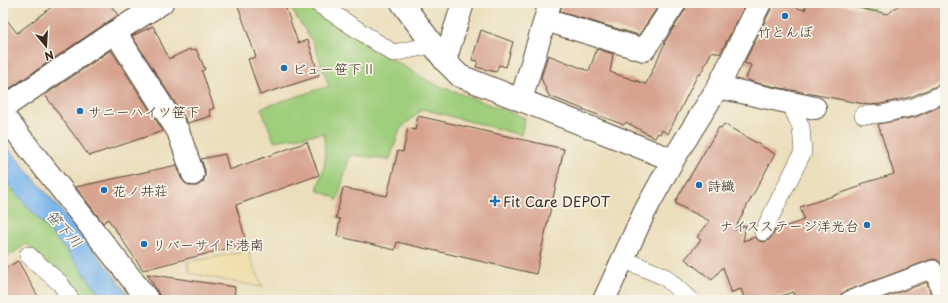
<svg xmlns="http://www.w3.org/2000/svg" width="948" height="303" font-family="'Playpen Sans','Klee One',sans-serif">
	<style>
		.green { fill: #9fce7c; stroke: #6d7c4d }
		.sand { fill: #eeda9e; stroke: #94825e }
		.water { fill: #7bb6ed; stroke: #5b7086 }
		.building { fill: #d7a38f }
		.lines { fill: none; stroke-linecap: round; stroke-linejoin: round }
		.service-casing { stroke: #554536; stroke-width: 18 }
		.minor-casing { stroke: #554536; stroke-width: 24 }
		.tertiary-casing { stroke: #554536; stroke-width: 24 }
		.service { stroke: #fff; stroke-width: 17 }
		.minor { stroke: #fff; stroke-width: 22 }
		.tertiary { stroke: #fff; stroke-width: 22 }
		.poi-dot { fill: #1f6fb2; stroke: #f7f3e8; stroke-width: 1.5 }
		.labels { text-anchor: middle; dominant-baseline: central; stroke-width: 3.5; stroke-linejoin: round; paint-order: stroke }
		.poi-label { font-size: 14px; fill: #3b2a1e; stroke: #f7f3e8; text-anchor: start }
		.water-label { font-size: 15px; font-style: italic; fill: #4e545c; stroke: #f7f3e8 }
	</style>
	<rect width="100%" height="100%" fill="#f7f3e8"/>
	<filter id="ink" filterUnits="userSpaceOnUse"><feTurbulence type="fractalNoise" baseFrequency=".025" numOctaves="2"/><feDisplacementMap in="SourceGraphic" scale="8" xChannelSelector="R" yChannelSelector="G"/><feConvolveMatrix kernelMatrix="1 2 1 2 8 2 1 2 1" color-interpolation-filters="sRGB"/></filter>
	<filter id="wash" filterUnits="userSpaceOnUse"><feTurbulence type="fractalNoise" baseFrequency=".012" numOctaves="4" result="noise"/><feDisplacementMap in="SourceGraphic" scale="16" xChannelSelector="R" yChannelSelector="G"/><feGaussianBlur stdDeviation="0.9" result="paint"/><feColorMatrix in="noise" values="0 0 0 0 0 0 0 0 0 0 0 0 0 0 0 0 0 1.4 0 .05"/><feComposite in="paint" operator="in"/></filter>
	<g filter="url(#wash)">
		<rect width="100%" height="100%" fill="#ebdebb"/>
		<!-- green -->
		<g class="green">
			<path d="M295 3H306L386 56 432 83 525 118 521 135 423 109 400 129 390 159 350 155 337 201 334 197 317 190 325 164 324 133 274 141 261 108 329 86 314 44 290 7Z"/>
			<path d="M860 3H876L873 13 866 10Z"/>
			<path d="M3 178 71 256 104 300H82L27 244 3 259Z"/>
		</g>
		<!-- sand -->
		<path class="sand" d="M249 251 251 260 263 287 222 280 190 273 187 262Z"/>
		<!-- water -->
		<path class="water" d="M3 142 88 242 132 300H104L71 256 3 178Z"/>
		<g id="blocks">
			<!-- building -->
			<g class="building">
				<path d="M57 3H109L118 15 3 93V15L17 33Z"/>
				<path d="M237 3H284L298 43 308 40 319 76 260 95 248 59 256 57Z"/>
				<path d="M562 3H660L639 35 560 12Z"/>
				<path d="M687 3H746L720 54 712 51 700 75 698 74 668 134 662 130 660 134 658 133 655 138 626 122 624 125 549 96 541 78 548 55 589 71 597 49 613 54 610 72 646 84 665 43H664L685 10Z"/>
				<path d="M772 3H780L805 10 807 3H833L888 14 901 3H945V83L941 84 911 97 881 104 869 105 781 88 753 82 746 79 751 65 744 63 771 9Z"/>
				<path d="M153 26 169 59 190 49 191 51 196 49 205 69 202 71 214 108 209 110 211 116 188 123 132 36Z"/>
				<path d="M481 30 513 42 506 67 499 65 496 72 476 67 478 61 472 60Z"/>
				<path d="M111 50 163 131 89 156 45 95Z"/>
				<path d="M945 104V274L943 266 940 262 935 259 930 260 846 291 841 294 839 300H795L793 292 770 300H745L741 289 732 292V294L723 267 712 280 685 259 701 240 697 237 710 221 676 204 677 203 675 202 719 127 721 128 724 124 775 154 734 230 746 225 743 241 755 237 759 241 764 242 769 240 772 236 775 230 804 220 800 207 862 186 861 184 894 174 878 124 916 117Z"/>
				<path d="M418 116 564 149 536 274 397 242 395 250 337 236 340 219 336 218 343 188 387 196 398 151 403 152 408 128 415 130Z"/>
				<path d="M307 142 319 175 236 205 246 241 240 242 241 245 143 270 108 219 103 223 76 187 177 165 181 178 185 183 190 186H197L203 182 205 176V170L201 159 225 154 229 170Z"/>
				<path d="M18 261 40 300H3V270Z"/>
				<path d="M147 274 235 287 234 300H162Z"/>
				<path d="M927 282 932 300H878Z"/>
			</g>
		</g>
	</g>
	<g filter="url(#ink)">
		<use href="#blocks" fill-opacity="0" stroke="#554536" stroke-width="1"/>
		<g class="lines">
			<defs>
				<g id="service">
					<path d="M317 3 393 53 433 45"/>
					<path d="M863 115 882 114 914 107 945 93"/>
					<path d="M763 232 803 152 801 127 790 103"/>
					<path d="M28 255 60 283 71 300"/>
					<path d="M623 259 665 277 690 300"/>
					<path d="M849 300 933 269 943 300"/>
				</g>
				<g id="minor">
					<path d="M402 3 445 61 460 76 673 160"/>
					<path d="M545 20 644 50 675 3"/>
					<path d="M115 32 178 131 193 174"/>
					<path d="M445 61 463 3"/>
					<path d="M718 87 815 108"/>
					<path d="M521 100 550 3"/>
					<path d="M3 108 115 32 162 3"/>
					<path d="M3 115 148 300"/>
				</g>
				<path id="tertiary" d="M604 300 645 211 673 160 718 87 760 3"/>
			</defs>
			<!-- service casing -->
			<use href="#service" class="service-casing"/>
			<!-- minor casing -->
			<use href="#minor" class="minor-casing"/>
			<!-- tertiary casing -->
			<use href="#tertiary" class="tertiary-casing"/>
			<!-- service -->
			<use href="#service" class="service"/>
			<!-- minor -->
			<use href="#minor" class="minor"/>
			<!-- tertiary -->
			<use href="#tertiary" class="tertiary"/>
		</g>
	</g>
	<!-- markers -->
	<g class="poi-dot">
		<circle cx="785" cy="16" r="4"/>
		<circle cx="284" cy="68" r="4"/>
		<circle cx="80" cy="111" r="4"/>
		<circle cx="699" cy="185" r="4"/>
		<circle cx="104" cy="190" r="4"/>
		<path d="M493 195h4v4h4v4h-4v4h-4v-4h-4v-4h4z"/>
		<circle cx="867" cy="225" r="4"/>
		<circle cx="144" cy="244" r="4"/>
	</g>
	<g class="labels">
		<!-- poi labels -->
		<g class="poi-label">
			<text x="785" y="31" text-anchor="middle">竹とんぼ</text>
			<text x="292" y="68">ビュー笹下Ⅱ</text>
			<text x="88" y="111">サニーハイツ笹下</text>
			<text x="707" y="185">詩織</text>
			<text x="112" y="190">花ノ井荘</text>
			<text x="503" y="201">Fit Care DEPOT</text>
			<text x="859" y="225" text-anchor="end">ナイスステージ洋光台</text>
			<text x="152" y="244">リバーサイド港南</text>
		</g>
		<!-- water labels -->
		<g class="water-label">
			<text transform="translate(65 228) rotate(48)">笹下川</text>
		</g>
	</g>
	<!-- margin -->
	<rect width="948" height="303" fill="none" stroke="#f7f3e8" stroke-width="16"/>
	<!-- north arrow -->
	<g transform="translate(46 46) rotate(162)" stroke="#f7f3e8" stroke-width="3" paint-order="stroke">
	<path d="M0-3L7 15L0 10L-7 15Z" fill="#3b2a1e"/>
	<text y="-6" font-size="11" font-weight="bold" text-anchor="middle" fill="#3b2a1e">N</text>
	</g>
</svg>
